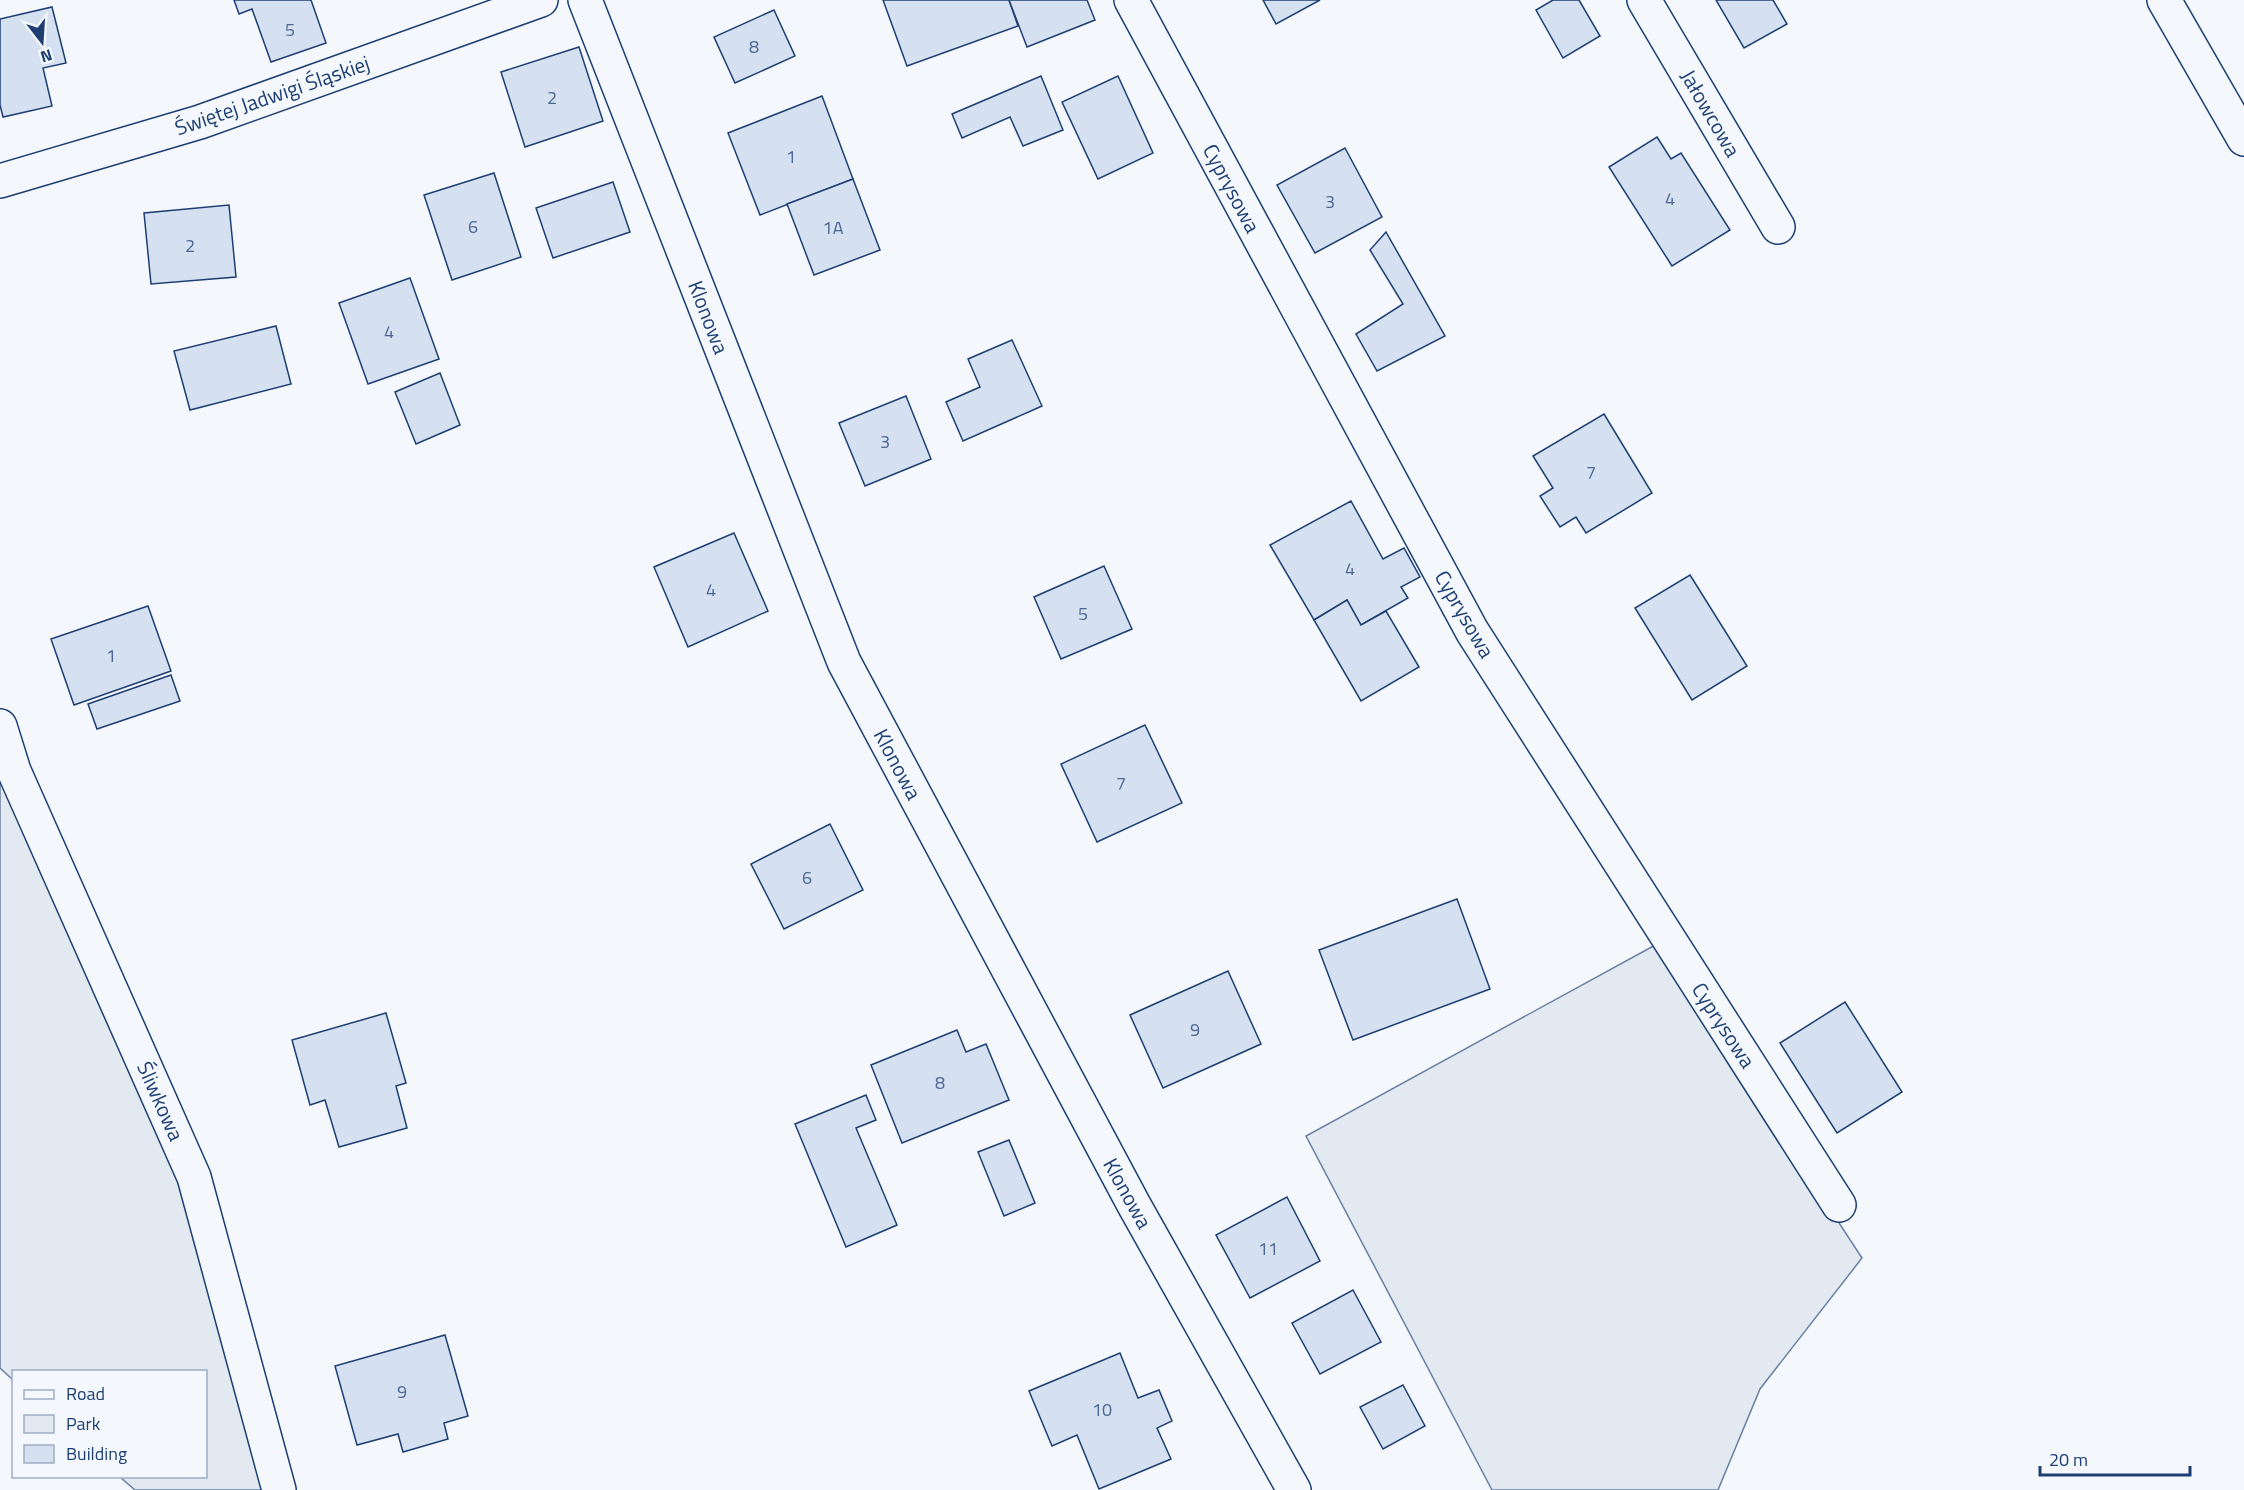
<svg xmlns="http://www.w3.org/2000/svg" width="2244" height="1490" font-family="'Titillium Web',sans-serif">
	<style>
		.green { fill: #e3e9f0; stroke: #687fa3; stroke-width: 1.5 }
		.building { fill: #d5e0f0; stroke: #1d3f73; stroke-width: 1.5 }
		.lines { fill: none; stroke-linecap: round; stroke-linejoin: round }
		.minor-casing { stroke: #1d3f73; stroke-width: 36 }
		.minor { stroke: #f4f7fb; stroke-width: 33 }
		.labels { text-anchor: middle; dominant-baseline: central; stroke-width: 4.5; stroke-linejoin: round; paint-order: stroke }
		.number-label { font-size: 18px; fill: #4b6792 }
		.street-label { font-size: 21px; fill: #1d3f73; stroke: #f4f7fb }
	</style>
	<rect width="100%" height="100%" fill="#f4f7fb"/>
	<!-- green -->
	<g class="green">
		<path d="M0 726 194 1177 282 1490H135L120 1477 206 1476V1372H14L13 1380 0 1368Z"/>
		<path d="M1657 944 1862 1258 1760 1389 1718 1490H1492L1306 1136Z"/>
	</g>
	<!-- building -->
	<g class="building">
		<path d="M234 0H311L326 43 271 62 252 9 239 14Z"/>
		<path d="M883 0H1009L1018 26 907 66Z"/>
		<path d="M1009 0H1087L1095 20 1027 47Z"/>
		<path d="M1263 0H1320L1276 24Z"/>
		<path d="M1553 0H1579L1600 36 1563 58 1536 10Z"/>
		<path d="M1716 0H1773L1787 24 1744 48Z"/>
		<path d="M52 7 66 63 43 68 52 106 3 117 0 105V19Z"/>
		<path d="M774 10 795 56 735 83 714 37Z"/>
		<path d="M579 47 603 121 525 147 501 72Z"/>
		<path d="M1041 76 1063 130 1023 146 1010 117 962 138 952 114Z"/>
		<path d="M1118 76 1153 153 1098 179 1062 102Z"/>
		<path d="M822 96 853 179 760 215 728 133Z"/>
		<path d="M1657 137 1671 159 1681 153 1730 230 1672 266 1609 167Z"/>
		<path d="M1345 148 1382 217 1315 253 1277 185Z"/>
		<path d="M494 173 521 257 452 280 424 195Z"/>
		<path d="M853 179 880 250 814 275 787 204Z"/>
		<path d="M613 182 630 232 553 258 536 208Z"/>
		<path d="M229 205 236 277 151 284 144 213Z"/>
		<path d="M1386 232 1445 336 1377 371 1356 334 1403 304 1370 250Z"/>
		<path d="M410 278 439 359 368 384 339 303Z"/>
		<path d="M276 326 291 384 190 410 174 351Z"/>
		<path d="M1012 340 1042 406 963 441 946 402 980 387 968 359Z"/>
		<path d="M440 373 460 425 416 444 395 392Z"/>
		<path d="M906 396 931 459 865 486 839 423Z"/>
		<path d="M1604 414 1652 493 1586 533 1576 517 1560 527 1540 496 1553 488 1533 456Z"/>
		<path d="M1351 501 1383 559 1404 548 1420 577 1401 587 1408 598 1361 625 1347 600 1314 620 1270 545Z"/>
		<path d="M734 533 768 611 688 647 654 567Z"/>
		<path d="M1104 566 1132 629 1061 659 1034 597Z"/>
		<path d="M1690 575 1747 666 1692 700 1635 608Z"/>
		<path d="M1347 600 1361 625 1386 611 1419 667 1361 701 1314 620Z"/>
		<path d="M148 606 171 671 74 705 51 639Z"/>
		<path d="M171 675 180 701 97 729 88 704Z"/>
		<path d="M1145 725 1182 803 1097 842 1061 764Z"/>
		<path d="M830 824 863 890 784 929 751 864Z"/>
		<path d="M1457 899 1490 989 1353 1040 1319 950Z"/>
		<path d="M1228 971 1261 1044 1163 1088 1130 1015Z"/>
		<path d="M1845 1002 1902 1092 1837 1133 1780 1043Z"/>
		<path d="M386 1013 406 1083 396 1086 407 1128 339 1147 325 1100 310 1105 292 1040Z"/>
		<path d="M957 1030 966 1052 986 1044 1009 1100 902 1143 871 1065Z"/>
		<path d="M866 1095 876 1120 856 1128 897 1225 846 1247 795 1124Z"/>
		<path d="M1009 1140 1035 1203 1004 1216 978 1152Z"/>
		<path d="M1287 1197 1320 1261 1250 1298 1216 1235Z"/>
		<path d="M1353 1290 1381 1342 1320 1374 1292 1323Z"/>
		<path d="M445 1335 468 1416 444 1423 448 1439 403 1452 398 1434 357 1445 335 1366Z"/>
		<path d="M1120 1353 1138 1398 1159 1390 1172 1421 1157 1428 1171 1459 1099 1489 1077 1435 1052 1446 1029 1391Z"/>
		<path d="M1403 1385 1425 1426 1383 1449 1360 1407Z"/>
	</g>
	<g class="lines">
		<defs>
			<g id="minor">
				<path d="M585 0 844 662 1134 1205 1294 1490"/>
				<path d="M1131 0 1472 631 1839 1205"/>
				<path d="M1644 0 1778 227"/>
				<path d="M2164 0 2244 139"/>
				<path d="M0 181 200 122 541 0"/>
				<path d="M0 726 14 771 194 1177 279 1490"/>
			</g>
		</defs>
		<!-- minor casing -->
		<use href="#minor" class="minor-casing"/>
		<!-- minor -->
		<use href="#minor" class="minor"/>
	</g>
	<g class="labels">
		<!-- number labels -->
		<g class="number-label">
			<text x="290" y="29">5</text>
			<text x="754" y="46">8</text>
			<text x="552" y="97">2</text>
			<text x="791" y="156">1</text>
			<text x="1670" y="198">4</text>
			<text x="1330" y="201">3</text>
			<text x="473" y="226">6</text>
			<text x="833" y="227">1A</text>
			<text x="190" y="245">2</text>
			<text x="389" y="331">4</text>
			<text x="885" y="441">3</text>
			<text x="1591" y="472">7</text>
			<text x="1350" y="568">4</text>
			<text x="711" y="589">4</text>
			<text x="1083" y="613">5</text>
			<text x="111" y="655">1</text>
			<text x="1121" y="783">7</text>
			<text x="807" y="877">6</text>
			<text x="1195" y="1029">9</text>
			<text x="940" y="1082">8</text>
			<text x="1268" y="1248">11</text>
			<text x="402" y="1391">9</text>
			<text x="1102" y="1409">10</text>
		</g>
		<!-- street labels -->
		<g class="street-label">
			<text transform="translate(272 95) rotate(-19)">Świętej Jadwigi Śląskiej</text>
			<text transform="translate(1711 113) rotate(60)">Jałowcowa</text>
			<text transform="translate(1232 188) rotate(62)">Cyprysowa</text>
			<text transform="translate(709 317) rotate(69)">Klonowa</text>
			<text transform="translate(1465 614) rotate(60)">Cyprysowa</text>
			<text transform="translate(898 764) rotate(62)">Klonowa</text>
			<text transform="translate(1724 1025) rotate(57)">Cyprysowa</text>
			<text transform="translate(161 1101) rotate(66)">Śliwkowa</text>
			<text transform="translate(1128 1193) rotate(61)">Klonowa</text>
		</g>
	</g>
	<!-- legend -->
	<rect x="12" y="1370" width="195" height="108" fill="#f4f7fb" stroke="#9eadc5" stroke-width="1.5"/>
	<rect x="24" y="1390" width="30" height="9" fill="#f4f7fb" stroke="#9eadc5" stroke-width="1.5"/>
	<text x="66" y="1400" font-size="18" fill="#1d3f73">Road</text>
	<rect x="24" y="1415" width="30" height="18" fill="#e3e9f0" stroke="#9eadc5" stroke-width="1.5"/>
	<text x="66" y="1430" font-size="18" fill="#1d3f73">Park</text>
	<rect x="24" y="1445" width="30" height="18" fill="#d5e0f0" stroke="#9eadc5" stroke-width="1.5"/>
	<text x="66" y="1460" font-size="18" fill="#1d3f73">Building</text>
	<!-- north arrow -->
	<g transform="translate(42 42) rotate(163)" stroke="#f4f7fb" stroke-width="4.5" paint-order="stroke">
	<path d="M0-4.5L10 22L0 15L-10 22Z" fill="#1d3f73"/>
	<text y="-9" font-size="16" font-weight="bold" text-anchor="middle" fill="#1d3f73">N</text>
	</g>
	<!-- scale -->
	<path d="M2040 1466v9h150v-9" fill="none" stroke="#1d3f73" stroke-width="3"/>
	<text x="2049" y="1466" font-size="18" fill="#1d3f73" stroke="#f4f7fb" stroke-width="4.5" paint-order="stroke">20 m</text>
</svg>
